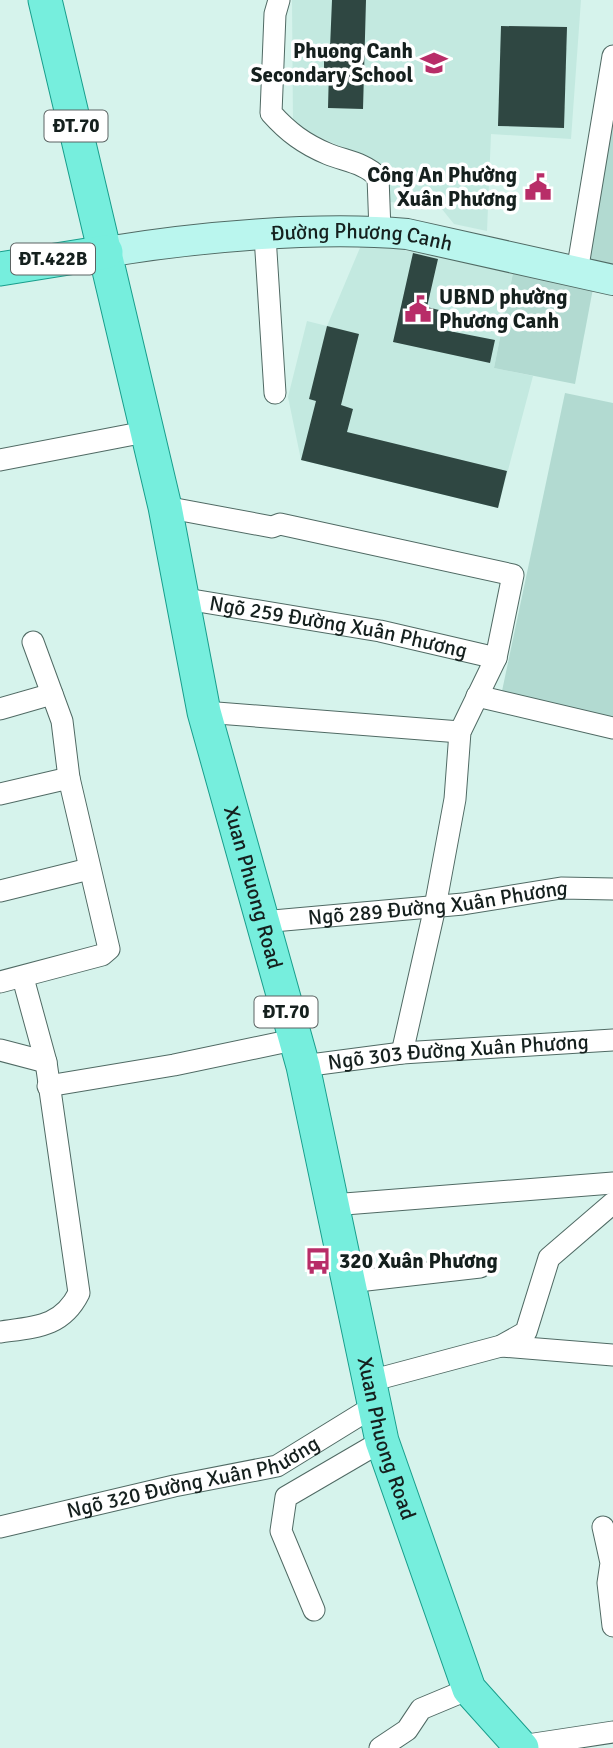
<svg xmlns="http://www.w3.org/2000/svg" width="613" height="1748" font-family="Signika,sans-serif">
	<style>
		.built { fill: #c3e9e0 }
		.green { fill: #b2dad1 }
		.building { fill: #2f4742 }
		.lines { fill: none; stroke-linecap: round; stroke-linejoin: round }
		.street-casing { stroke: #506a64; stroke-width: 23 }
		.secondary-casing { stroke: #506a64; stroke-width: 32 }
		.primary-casing { stroke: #189e8c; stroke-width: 35 }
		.street { stroke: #fff; stroke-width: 21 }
		.secondary { stroke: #baf6ee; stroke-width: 30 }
		.primary { stroke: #76eedd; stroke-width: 33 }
		.labels { text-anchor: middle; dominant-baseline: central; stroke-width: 7; stroke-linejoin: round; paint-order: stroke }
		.shield { fill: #fff; stroke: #5b6362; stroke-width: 2 }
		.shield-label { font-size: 19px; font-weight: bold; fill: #15201e }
		.poi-label { font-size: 21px; font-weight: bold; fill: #15201e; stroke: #fff; text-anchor: end }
		.street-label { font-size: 21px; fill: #15201e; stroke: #fff }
	</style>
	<rect width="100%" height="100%" fill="#d6f3ec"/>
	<!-- built -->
	<g class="built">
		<path d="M292 0H581L571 139 491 134 487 231 454 224 437 203 379 202 377 163 293 125Z"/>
		<path d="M362 243 514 268 494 368 533 376 498 508 301 460 288 397 307 321 327 326Z"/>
	</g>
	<!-- green -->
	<g class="green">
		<path d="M613 98V274L582 269Z"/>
		<path d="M514 268 594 283 575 384 494 368Z"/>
		<path d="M565 393 613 403V718L502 691Z"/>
	</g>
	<!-- building -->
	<g class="building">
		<path d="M332 0H366L363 109 328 108 329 69H324V47L330 48Z"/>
		<path d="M501 26 567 27 564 128 498 126Z"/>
		<path d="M413 253 438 259 427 307 443 311 439 329 495 340 490 363 393 342Z"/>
		<path d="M327 326 359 334 341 405 353 409 347 432 507 471 498 508 301 460 316 401 309 399Z"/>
	</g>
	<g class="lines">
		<defs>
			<g id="street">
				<path d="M279 0 275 14 271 113C288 132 304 144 328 154 345 161 365 163 378 177L380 231"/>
				<path d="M265 236 275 393"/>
				<path d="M577 272 613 56"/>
				<path d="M0 460 145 432"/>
				<path d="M165 507 272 527 280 524 513 575 496 658 460 732 455 799 435 907 402 1053"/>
				<path id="s1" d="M180 598 380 631 496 658"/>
				<path d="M477 696 613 728"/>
				<path d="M0 709 52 694"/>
				<path d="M204 712 460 732"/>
				<path d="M0 794 69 778"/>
				<path d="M0 891 89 869"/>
				<path id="s2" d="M262 922 463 904 561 888 613 889"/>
				<path d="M0 982 102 955 109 949 69 778 62 721 33 642"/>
				<path d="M0 1050 46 1062"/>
				<path id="s3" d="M303 1066 402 1053 613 1040"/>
				<path d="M48 1086 174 1065 293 1040"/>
				<path d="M332 1205 613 1183"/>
				<path d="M349 1282 480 1267"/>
				<path d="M0 1332C36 1327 62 1327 79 1293L46 1062 23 978"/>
				<path d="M501 1346 613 1355"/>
				<path d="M370 1381 501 1346 526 1332 549 1258 613 1203"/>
				<path id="s4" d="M0 1527 174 1486 277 1466 376 1405"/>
				<path d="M603 1527 611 1563 608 1583 613 1626"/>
				<path d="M314 1610 281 1531 286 1497 382 1441"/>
				<path d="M521 1746 613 1732"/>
				<path d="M380 1748 407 1730 421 1709 469 1689"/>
			</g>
			<g id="secondary">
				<path id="s5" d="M106 252C196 237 317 226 407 234L613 280"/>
			</g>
			<g id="primary">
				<path id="s6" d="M45 0 165 507 204 712 303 1066 382 1441 469 1689 522 1748"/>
				<path d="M0 269 106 252"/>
			</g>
		</defs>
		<!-- street casing -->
		<use href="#street" class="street-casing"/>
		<!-- secondary casing -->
		<use href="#secondary" class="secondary-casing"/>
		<!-- primary casing -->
		<use href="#primary" class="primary-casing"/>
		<!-- street -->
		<use href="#street" class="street"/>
		<!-- secondary -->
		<use href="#secondary" class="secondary"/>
		<!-- primary -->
		<use href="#primary" class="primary"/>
	</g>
	<!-- icons -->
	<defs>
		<symbol id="school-bare" viewBox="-9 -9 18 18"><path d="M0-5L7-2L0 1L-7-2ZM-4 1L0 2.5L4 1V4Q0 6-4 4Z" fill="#b82d68" stroke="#fff" stroke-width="2.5" paint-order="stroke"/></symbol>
		<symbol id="civic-bare" viewBox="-9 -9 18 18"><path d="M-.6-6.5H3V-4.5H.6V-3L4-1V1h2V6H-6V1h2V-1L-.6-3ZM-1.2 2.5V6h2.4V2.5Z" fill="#b82d68" stroke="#fff" stroke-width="2.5" paint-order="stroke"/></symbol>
		<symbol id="bus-bare" viewBox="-9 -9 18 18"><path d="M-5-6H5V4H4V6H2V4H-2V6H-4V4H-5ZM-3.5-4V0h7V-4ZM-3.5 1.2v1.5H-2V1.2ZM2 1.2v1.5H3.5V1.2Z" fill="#b82d68" stroke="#fff" stroke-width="2.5" paint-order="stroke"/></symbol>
	</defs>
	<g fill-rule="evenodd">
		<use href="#school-bare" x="415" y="44" width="38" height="38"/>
		<use href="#civic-bare" x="519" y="168" width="38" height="38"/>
		<use href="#civic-bare" x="399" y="290" width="38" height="38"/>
		<use href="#bus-bare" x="299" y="1242" width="38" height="38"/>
	</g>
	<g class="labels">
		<!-- shield labels -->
		<g class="shield">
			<rect x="44.5" y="110.5" width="63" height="31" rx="5"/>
			<rect x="11" y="243.5" width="84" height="31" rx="5"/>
			<rect x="254.5" y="996.5" width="63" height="31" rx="5"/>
		</g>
		<g class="shield-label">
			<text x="76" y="126">ĐT.70</text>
			<text x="53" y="259">ĐT.422B</text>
			<text x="286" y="1012">ĐT.70</text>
		</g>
		<!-- poi labels -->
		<g class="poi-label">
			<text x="413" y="51">Phuong Canh<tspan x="413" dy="24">Secondary School</tspan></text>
			<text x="517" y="175">Công An Phường<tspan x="517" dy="24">Xuân Phương</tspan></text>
			<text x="439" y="297" text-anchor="start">UBND phường<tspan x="439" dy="24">Phương Canh</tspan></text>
			<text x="339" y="1261" text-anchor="start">320 Xuân Phương</text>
		</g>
		<!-- street labels -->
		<g class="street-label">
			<text stroke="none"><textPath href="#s5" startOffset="257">Đường Phương Canh</textPath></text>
			<text stroke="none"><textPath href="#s1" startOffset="161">Ngõ 259 Đường Xuân Phương</textPath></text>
			<text stroke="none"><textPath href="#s6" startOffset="912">Xuan Phuong Road</textPath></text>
			<text stroke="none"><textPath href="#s2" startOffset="177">Ngõ 289 Đường Xuân Phương</textPath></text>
			<text stroke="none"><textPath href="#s3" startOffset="156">Ngõ 303 Đường Xuân Phương</textPath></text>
			<text stroke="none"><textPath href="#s6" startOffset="1479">Xuan Phuong Road</textPath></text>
			<text stroke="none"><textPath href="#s4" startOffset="200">Ngõ 320 Đường Xuân Phương</textPath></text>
		</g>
	</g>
</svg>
